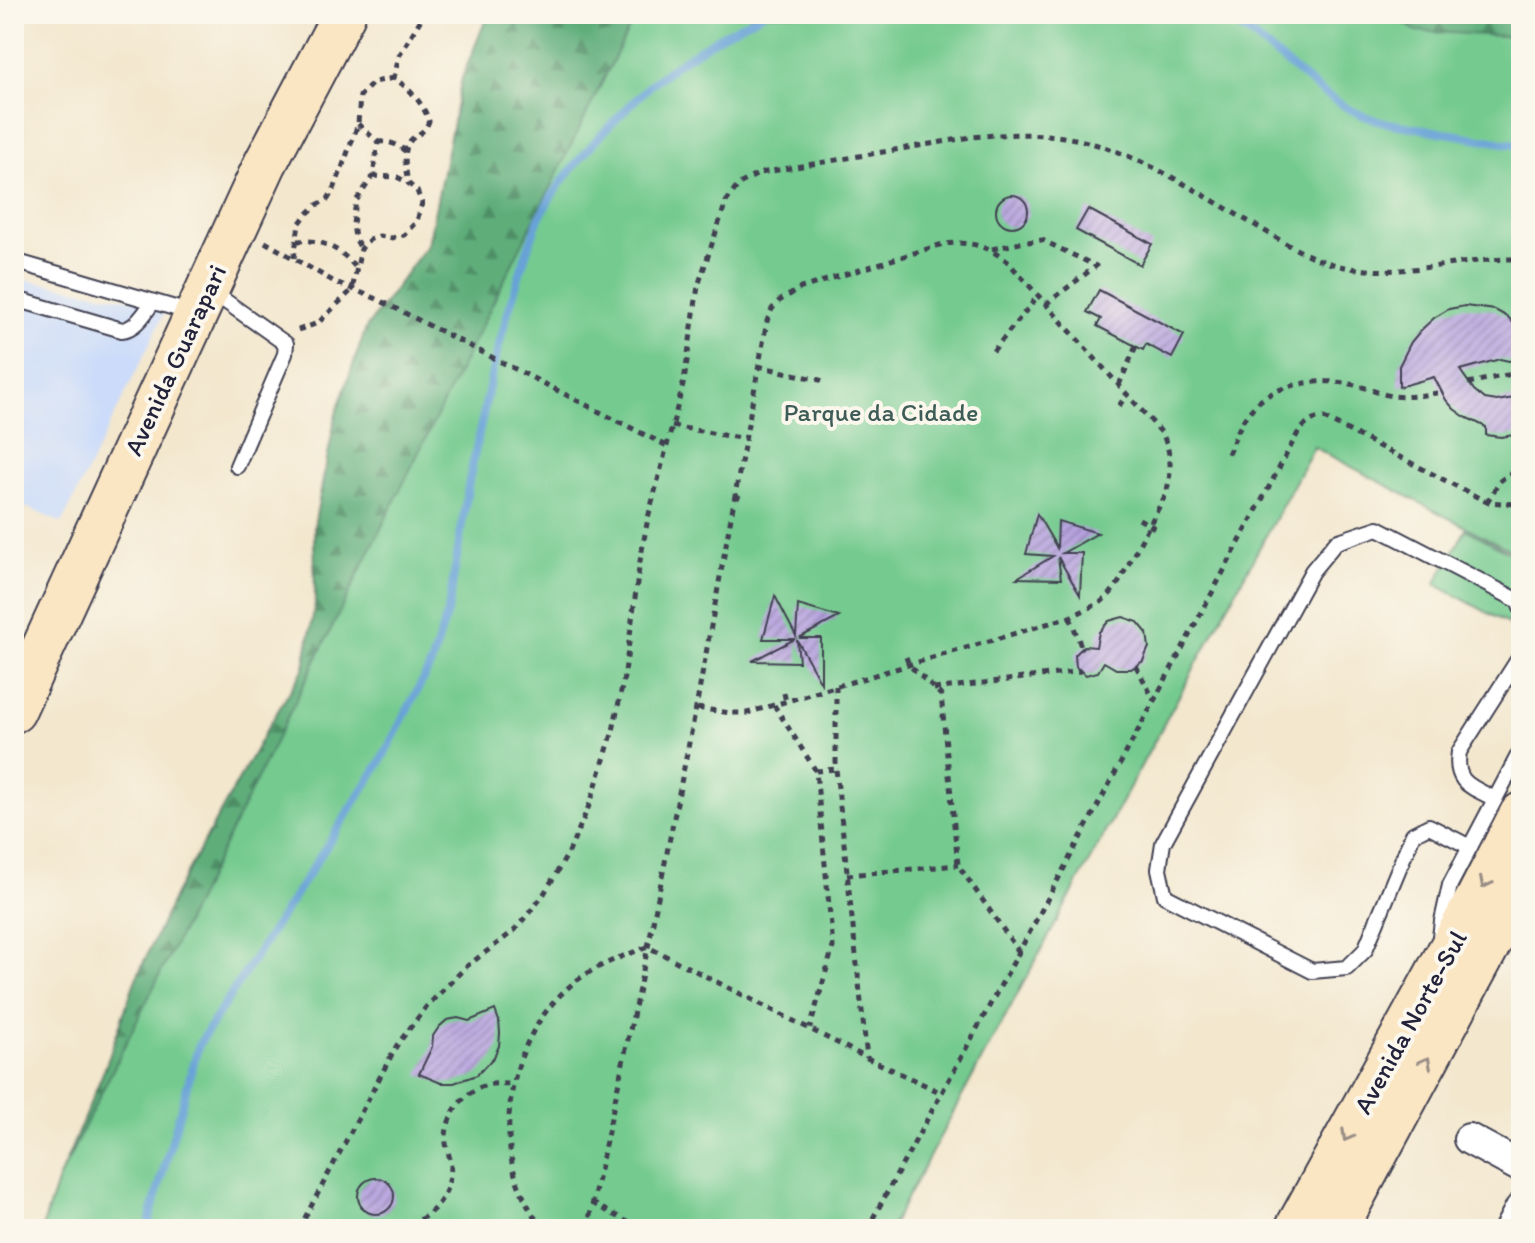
<svg xmlns="http://www.w3.org/2000/svg" width="1535" height="1243" viewBox="0 0 1535 1243" font-family="Itim,sans-serif">
	<style>
		.built { fill: #cbdbf9 }
		.forest { fill: url(#forest-firs); stroke: #40685a; stroke-width: 2 }
		.park { fill: #74ca8f; stroke: #4b7665; stroke-width: 2 }
		.lines { fill: none; stroke-linecap: round; stroke-linejoin: round }
		.stream { stroke: #67a2d7; stroke-width: 8 }
		.building { fill: url(#building-hatch) }
		.lane-casing { stroke: #414051; stroke-width: 18 }
		.street-casing { stroke: #414051; stroke-width: 34 }
		.secondary-casing { stroke: #414051; stroke-width: 46 }
		.path { stroke: #414051; stroke-width: 5; stroke-dasharray: 6 6; stroke-linecap: butt }
		.lane { stroke: #fff; stroke-width: 14 }
		.street { stroke: #fff; stroke-width: 30 }
		.secondary { stroke: #fbe6c4; stroke-width: 42 }
		.oneway { stroke: #998e86 }
		.labels { text-anchor: middle; stroke-width: 8; stroke-linejoin: round; paint-order: stroke }
		.street-label { font-size: 26px; fill: #22223b; stroke: #fbf7ec }
		.park-label { font-size: 26px; fill: #3f5d58; stroke: #fbf7ec }
	</style>
	<defs>
		<pattern id="forest-firs" width="22" height="20" patternUnits="userSpaceOnUse" patternTransform="scale(2)"><rect width="22" height="20" fill="#5fae7a"/><path d="M5 1l3.5 6h-7zM16 11l3.5 6h-7z" fill="#4e8d65"/></pattern>
		<pattern id="building-hatch" width="6" height="6" patternUnits="userSpaceOnUse" patternTransform="scale(2)"><rect width="6" height="6" fill="#b6a2de"/><path d="M-1 1l2-2M0 6l6-6M5 7l2-2" fill="none" stroke="#9484b5"/></pattern>
	</defs>
	<rect width="100%" height="100%" fill="#fbf7ec"/>
	<filter id="ink" filterUnits="userSpaceOnUse"><feTurbulence type="fractalNoise" baseFrequency=".0125" numOctaves="2"/><feDisplacementMap in="SourceGraphic" scale="16" xChannelSelector="R" yChannelSelector="G"/><feConvolveMatrix kernelMatrix="1 2 1 2 8 2 1 2 1" color-interpolation-filters="sRGB"/></filter>
	<filter id="wash" filterUnits="userSpaceOnUse"><feTurbulence type="fractalNoise" baseFrequency=".006" numOctaves="4" result="noise"/><feDisplacementMap in="SourceGraphic" scale="32" xChannelSelector="R" yChannelSelector="G"/><feGaussianBlur stdDeviation="1.8" result="paint"/><feColorMatrix in="noise" values="0 0 0 0 0 0 0 0 0 0 0 0 0 0 0 0 0 1.4 0 .05"/><feComposite in="paint" operator="in"/></filter>
	<g filter="url(#wash)">
		<rect width="100%" height="100%" fill="#f3e7ce"/>
		<polygon class="built" points="14,278 168,306 62,523 14,502"/>
		<polygon class="forest" points="488,14 1518,14 1521,18 1521,234 42,1229 58,1180 105,1068 135,981 175,894 267,729 304,668 315,604 314,526 336,414 366,328 428,244 462,78"/>
		<g class="park">
			<polygon points="636,14 1391,14 1416,31 1521,37 1521,556 1314,447 890,1229 42,1229 58,1180"/>
			<polygon points="1466,529 1521,559 1521,631 1435,584"/>
		</g>
		<g class="lines">
			<g class="stream">
				<polyline points="1220,14 1251,35 1322,92 1347,108 1364,116 1388,123 1521,146"/>
				<polyline points="147,1229 199,1044 380,763 432,662 449,606 469,481 493,368 508,312 525,257 539,218 551,197 565,177 596,140 650,85 681,61 722,35 762,14"/>
			</g>
		</g>
		<g id="blocks">
			<g class="building">
				<circle cx="1012" cy="211" r="16"/>
				<polygon points="1088,209 1152,244 1140,265 1076,230"/>
				<polygon points="1099,290 1184,335 1172,358 1146,344 1143,350 1097,326 1101,319 1087,312"/>
				<polygon points="1465,306 1495,310 1508,317 1521,332 1521,350 1515,360 1509,361 1500,359 1460,370 1474,390 1485,399 1497,401 1514,398 1521,417 1521,434 1501,437 1486,435 1486,427 1465,417 1454,409 1446,400 1434,377 1399,387 1399,366 1411,342 1421,330 1434,318 1449,309"/>
				<polygon points="1037,514 1057,548 1058,521 1098,533 1063,553 1082,553 1080,595 1058,557 1061,579 1017,578 1053,556 1026,554"/>
				<polygon points="775,596 796,636 798,605 839,617 799,638 821,638 821,683 797,640 799,662 752,661 795,639 763,639"/>
				<polygon points="1123,617 1138,622 1147,633 1149,647 1143,661 1131,669 1116,669 1104,662 1098,672 1086,675 1076,667 1075,655 1084,646 1096,647 1099,632 1109,621"/>
				<polygon points="495,1010 499,1021 500,1033 499,1046 494,1057 477,1075 454,1083 441,1083 419,1074 432,1047 433,1036 439,1027 447,1020 458,1018 469,1021"/>
				<circle cx="376" cy="1196" r="18"/>
			</g>
		</g>
	</g>
	<g filter="url(#ink)">
		<use href="#blocks" fill-opacity="0" stroke="#414051" stroke-width="2"/>
		<g class="lines">
			<defs>
				<g id="lane">
					<polyline points="14,261 192,313"/>
					<polyline points="211,291 286,344 285,354 237,466"/>
					<path d="M26,302L122,330C136,329 145,312 153,302"/>
					<path d="M1495,799C1470,786 1454,783 1459,752L1521,655"/>
					<polyline points="1470,847 1429,826 1413,834 1365,950 1347,968 1312,971 1165,896 1159,869 1163,843 1312,571 1336,542 1378,528 1519,601 1521,608"/>
					<polyline points="1440,937 1442,921 1450,885 1521,750"/>
				</g>
				<g id="street">
					<polyline points="1469,1139 1521,1167"/>
					<polyline points="1510,1229 1521,1208"/>
				</g>
				<g id="secondary">
					<polyline points="14,711 265,164 344,14"/>
					<polyline points="1296,1229 1467,918 1521,814"/>
					<polyline points="1336,1229 1521,885"/>
				</g>
			</defs>
			<use href="#lane" class="lane-casing"/>
			<use href="#street" class="street-casing"/>
			<use href="#secondary" class="secondary-casing"/>
			<g class="path">
				<polyline points="358,124 378,142 373,176 356,201 353,224 355,238 361,249"/>
				<path d="M378,142C389,141 398,144 406,152"/>
				<polyline points="373,176 397,177 407,182"/>
				<path d="M297,241C323,239 341,249 357,269"/>
				<polyline points="265,242 333,281 377,299 667,446"/>
				<polyline points="992,249 1020,243 1042,240 1096,266 1046,304"/>
				<polyline points="294,258 299,224 306,215 317,205 328,199 335,187 358,124 360,96 374,82 394,78"/>
				<path d="M298,330L318,323L352,290L361,249L369,240L379,236L392,238L404,235L417,221L422,203L417,191L408,183C406,172 402,150 410,141C419,131 423,136 429,121C423,103 410,89 394,78L399,56L424,14"/>
				<polyline points="993,351 1038,296"/>
				<polyline points="758,366 824,381"/>
				<polyline points="1468,383 1512,374 1521,376"/>
				<polyline points="1119,385 1136,346"/>
				<polyline points="1119,406 1127,394"/>
				<polyline points="672,426 745,439"/>
				<path d="M1228,454C1235,439 1240,422 1251,410C1272,383 1319,378 1350,384C1364,386 1378,394 1392,396C1409,398 1426,395 1442,392"/>
				<polyline points="735,495 745,501"/>
				<polyline points="1487,502 1500,481 1521,465"/>
				<polyline points="1139,519 1158,530"/>
				<polyline points="1070,617 1082,649"/>
				<polyline points="906,657 909,665 941,695 958,865 1019,952"/>
				<polyline points="1136,666 1154,700"/>
				<polyline points="836,686 836,769 867,1058"/>
				<polyline points="934,689 1081,671"/>
				<polyline points="784,693 786,702"/>
				<polyline points="774,705 816,771 833,947 810,1028"/>
				<polyline points="816,771 836,769"/>
				<polyline points="847,875 958,865"/>
				<polyline points="592,1203 641,1229"/>
				<path d="M299,1229L397,1045L426,1007L467,966L514,931L542,897L569,852L591,801L613,731L625,672L640,561L648,518L684,381L698,286L726,202L739,184L760,173L971,137C1005,134 1041,132 1075,139C1138,153 1191,188 1246,220C1273,235 1302,256 1333,264C1394,282 1459,257 1521,259"/>
				<path d="M398,1229C429,1219 449,1202 451,1167C451,1159 447,1151 446,1143C444,1118 463,1091 487,1085C494,1083 504,1084 512,1084"/>
				<path d="M542,1229C529,1209 517,1187 512,1163C500,1097 522,1023 576,981C598,965 622,956 648,947L867,1058L942,1093"/>
				<path d="M587,1229L648,947L696,708L767,321L772,309L779,301L801,288L943,244C970,241 985,245 1007,261L1162,433C1172,454 1172,471 1166,494L1119,582L1111,593L1100,603L1070,617L747,713H731L696,708"/>
				<path d="M867,1229L1019,952L1299,431C1307,423 1312,418 1324,418L1487,502L1515,504L1521,503"/>
			</g>
			<use href="#lane" class="lane"/>
			<use href="#street" class="street"/>
			<use href="#secondary" class="secondary"/>
		</g>
		<defs><path id="oneway-chevron" d="M-2-3.5L2.5 0L-2 3.5" fill="none" stroke-width="1.6" stroke-linecap="round" stroke-linejoin="round" transform="scale(2)"/></defs>
		<g class="oneway">
			<use href="#oneway-chevron" transform="translate(1485 883) rotate(117)"/>
			<use href="#oneway-chevron" transform="translate(1426 1062) rotate(-62)"/>
			<use href="#oneway-chevron" transform="translate(1347 1136) rotate(119)"/>
		</g>
	</g>
	<g class="labels">
		<g class="street-label">
			<text transform="translate(175 360) rotate(-65)" y="9">Avenida Guarapari</text>
			<text transform="translate(1410 1022) rotate(-61)" y="9">Avenida Norte-Sul</text>
		</g>
		<g class="park-label">
			<text x="881" y="421">Parque da Cidade</text>
		</g>
	</g>
	<rect width="1535" height="1243" fill="none" stroke="#fbf7ec" stroke-width="48"/>
</svg>
